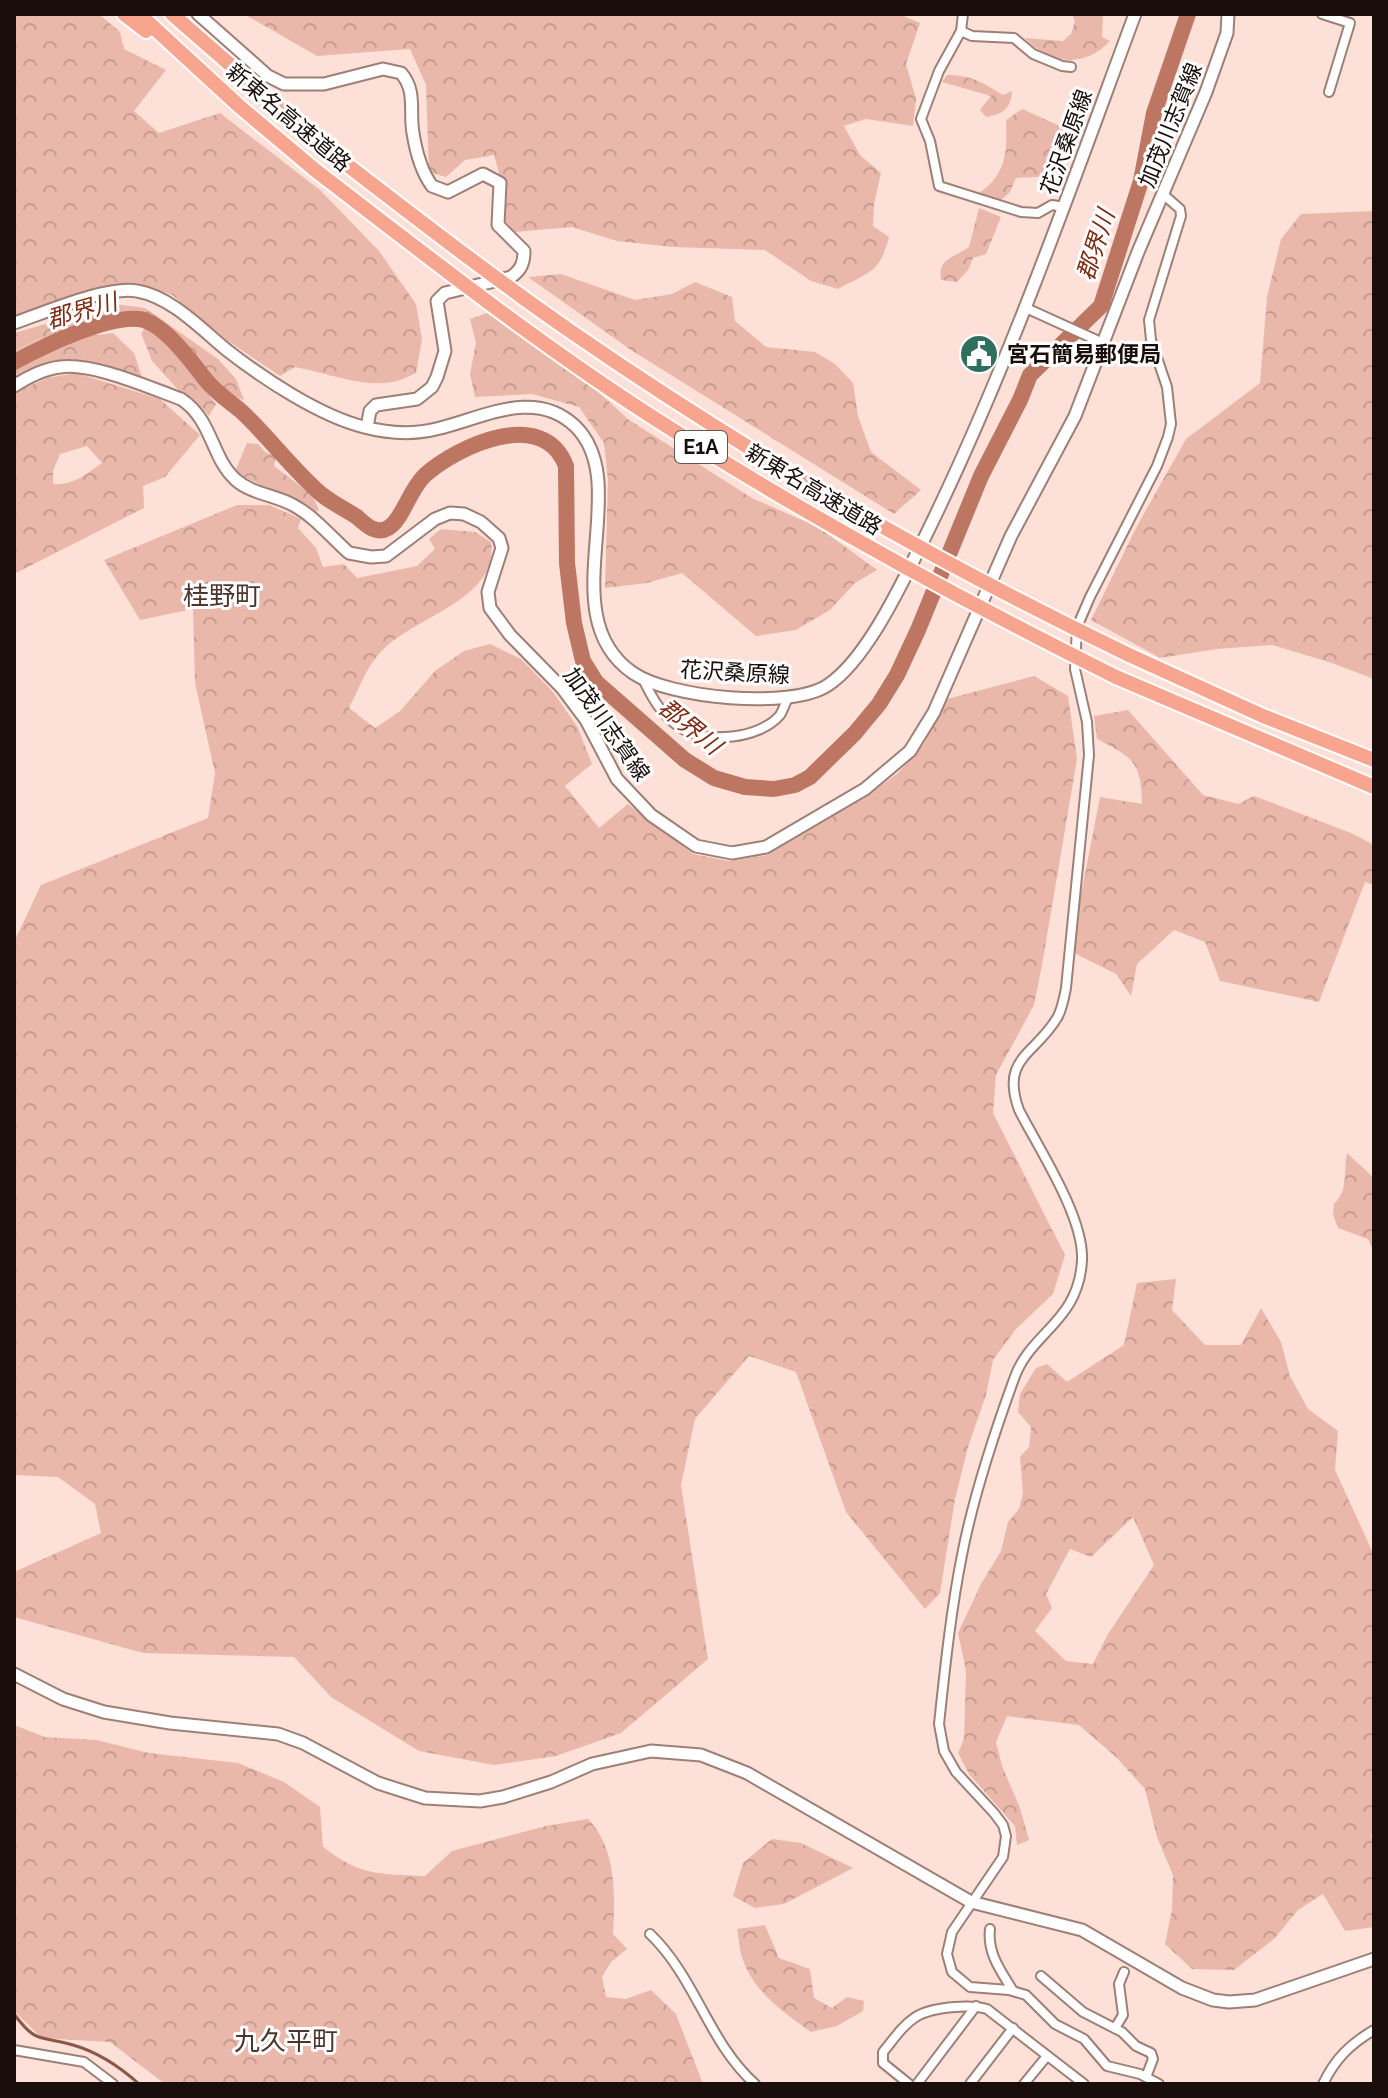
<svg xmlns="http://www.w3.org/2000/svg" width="1388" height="2098" viewBox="0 0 1388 2098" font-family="Raleway,'Noto Sans JP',sans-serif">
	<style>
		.forest { fill: url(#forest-crowns); fill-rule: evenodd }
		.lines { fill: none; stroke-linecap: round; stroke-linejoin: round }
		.stream { stroke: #8b5748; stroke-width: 3 }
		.river { stroke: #bc7662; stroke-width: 16 }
		.street-casing { stroke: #9e7f76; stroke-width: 12 }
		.secondary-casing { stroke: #9e7f76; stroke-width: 15 }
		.highway-casing { stroke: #fff; stroke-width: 18 }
		.street { stroke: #fff; stroke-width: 8 }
		.secondary { stroke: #fff; stroke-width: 11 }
		.highway { stroke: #f7a58e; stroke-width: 14 }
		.highway-bridge-casing { stroke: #fff; stroke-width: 18; stroke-linecap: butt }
		.highway-bridge { stroke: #f7a58e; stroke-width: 14 }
		.labels { text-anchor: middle; stroke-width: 6; stroke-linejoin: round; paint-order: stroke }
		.shield { fill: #fff; stroke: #5e5654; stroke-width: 2 }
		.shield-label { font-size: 20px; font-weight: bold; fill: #190e0b }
		.street-label { font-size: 22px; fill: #190e0b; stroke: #fff }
		.poi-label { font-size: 22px; font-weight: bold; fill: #190e0b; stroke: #fff; text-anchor: start }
		.water-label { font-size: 24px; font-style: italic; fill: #802b12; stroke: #fff }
		.quarter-label { font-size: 26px; fill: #4f342d; stroke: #fff }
	</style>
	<defs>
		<pattern id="forest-crowns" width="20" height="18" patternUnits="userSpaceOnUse" patternTransform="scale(2)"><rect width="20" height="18" fill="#e9b8aa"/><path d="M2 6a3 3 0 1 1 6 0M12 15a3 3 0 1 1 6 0" fill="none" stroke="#c79d91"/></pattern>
	</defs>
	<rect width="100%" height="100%" fill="#fde1d9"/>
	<g class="forest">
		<path d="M14,14H99L120,32L124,49L166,70L134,111L159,133L220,113L320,190L379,251L416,304L422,339L416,373C409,376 400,381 392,382C364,388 324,372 295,367L280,376L228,341L171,294L138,286L14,318Z"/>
		<path d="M244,14H899L920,23L906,64L916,99L913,126L866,119L844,126L860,155L881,173L874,204L873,226L889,237C880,273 869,272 838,289L811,281L765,250L672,247L617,241L572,227L515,232L497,212L501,181L494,155L465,160L446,177L429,172L426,85L410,49L317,56Z"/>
		<path d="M1072,14H1103L1102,37L1110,41C1085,68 1049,65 1025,38L1063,41L1071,34L1075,21Z"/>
		<path d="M947,75C970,74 985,84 1003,95L1012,91C1011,109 1003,114 986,117L980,110L991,96L942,82Z"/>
		<path d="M1022,109L1062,127L1066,141L1051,176L1016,178L1010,192L999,202L977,194C1007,176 1007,151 1006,120Z"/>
		<path d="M979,208L1001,217L986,254L973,258L968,270L957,282L941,280C937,258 954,258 969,247Z"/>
		<polygon points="1374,211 1374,679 1329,662 1272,645 1217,649 1160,658 1091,620 1137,526 1186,439 1260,383 1267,297 1281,239 1301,214"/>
		<polygon points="561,274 635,300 672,294 695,282 732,297 735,321 766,347 815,352 835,364 853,383 858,416 871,452 921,490 894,514 631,350 528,277"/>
		<path d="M115,304L145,308L218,359L236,379L244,400C199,386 185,316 128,315L40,339L14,352V333Z"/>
		<polygon points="487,313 594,388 629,420 752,498 818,527 877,570 855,583 830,610 796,630 756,636 682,573 647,583 605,588 608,480 604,443 579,407 532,394 475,397 470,374 476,343 470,319"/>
		<polygon points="145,328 181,354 193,376 216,404 209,416 197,402 182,394 152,361 141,333"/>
		<path d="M113,333L134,353L143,380C92,365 64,349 14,378V367L70,338Z"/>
		<path d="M76,373L160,399L200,435L165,477L143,486L144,508L14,574V393L47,378ZM87,446L102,463C87,474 72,486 53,484V471L60,454Z"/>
		<polygon points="247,443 258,444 265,452 276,456 274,466 312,495 319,510 316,512 296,499 275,492 238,474 236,469"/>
		<path d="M237,505H269L301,519L298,528L316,548L323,567L344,564L357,578L417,566L435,549L429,539L441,529L475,532L491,542C499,602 411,616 379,654C366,668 358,691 349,708L375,728L400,711L435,671L464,651L490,644L521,659L553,692L578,728L592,764L565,786L599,828L628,804L693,854L729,861L767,855L863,799L898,773L924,744L943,700L1034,676L1068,696L1077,759L1042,965L1034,1005L996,1075L993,1113L1065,1255L1053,1294L1016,1329L993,1360L986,1395L968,1447L955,1499L940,1593L925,1609L846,1512L796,1372L749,1356L695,1419L681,1485L708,1659L621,1733L556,1756L494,1765L419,1751L331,1697L294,1657L143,1653L14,1617V1572L101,1533L95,1504L58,1477L14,1475V942L41,885L208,818L215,773L195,683L193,609L140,620L104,560Z"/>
		<path d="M1128,710L1203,795L1238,804L1254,796L1351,833L1374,845V885L1365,882L1319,1002L1220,981L1205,942L1174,930L1137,964L1131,996L1116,974L1070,951L1100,797L1142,804C1141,762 1134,758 1097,739L1094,716Z"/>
		<path d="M1347,1153L1374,1178V1252L1368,1239L1338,1228L1333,1215L1334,1204C1349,1189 1343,1173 1347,1153Z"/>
		<path d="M1176,1279L1172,1310L1205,1345H1241L1261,1308L1281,1342L1290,1376L1308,1409L1338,1431L1335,1470L1374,1555V1831L1371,1836L1374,1844V1927L1345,1931L1323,1894L1298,1910L1274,1939L1234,1970L1192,1969L1165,1944L1172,1909L1173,1875L1157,1837L1145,1789L1116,1757L1079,1725L1007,1716L996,1742L1002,1766L1020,1808L1029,1840L1017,1845L1015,1826L969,1774L958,1753L964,1739L966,1671L958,1633L981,1584L1001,1551L1008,1522L1019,1509L1023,1493L1020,1457L1029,1447L1031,1427L1018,1412L1020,1394L1036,1368L1047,1364L1067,1382L1124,1345L1137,1283ZM1133,1517L1154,1565L1108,1634L1093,1664L1066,1661L1035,1631L1052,1608L1046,1594L1070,1549L1091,1557Z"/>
		<path d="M14,1725L45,1737L97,1740L149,1753L238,1763L284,1782L320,1807L323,1847C360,1876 380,1874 425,1876L452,1851L546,1826L588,1819C617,1849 615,1895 613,1934L627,1949L611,1962L602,1977L606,1997L626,1999L651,1990L676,2014L703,2084H165L110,2042L42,2038L14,2011Z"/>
		<polygon points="772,1839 801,1843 853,1868 784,1904 755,1908 733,1896 743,1863"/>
		<path d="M765,1925L779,1958L810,1969L814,1998L832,2008L847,1997L864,2001L863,2011L837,2026L811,2032C784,2013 754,1992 743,1960C739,1950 739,1938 737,1929Z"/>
	</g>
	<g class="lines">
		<path class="stream" d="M14,2014C37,2045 40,2035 73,2045C98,2052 120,2067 139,2084"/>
		<path class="river" d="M14,362C42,347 107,315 139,319C163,322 191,361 205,379C216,393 228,400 241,411C269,437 292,469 321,494C332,503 345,509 357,517C366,525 376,535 388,528C402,521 409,490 425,475C458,446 543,406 566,466L567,563L574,623L583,661L596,682L685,760L714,778L745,787L774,789L795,785L810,777L855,733L879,704L897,675L918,630L981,476L1020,400L1030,375L1101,306L1141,181L1154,113L1188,14"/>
		<defs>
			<g id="street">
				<polyline points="963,14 961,31 939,71 921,119 930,141 939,186 1021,212 1038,213 1052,205 1064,207"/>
				<polyline points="1322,14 1350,23 1329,92"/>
				<polyline points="961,31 972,36 1014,38 1033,54 1062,66 1071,67"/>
				<polyline points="1026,308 1103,343"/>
				<path d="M643,679C652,698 662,716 681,728C706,744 760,739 780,715C783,711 785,703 788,698"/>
				<path d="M990,1929C987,1953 1001,1971 1013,1991"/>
				<path d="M650,1934C696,1978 708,2042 755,2084"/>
				<polyline points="1041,1976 1083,2012 1122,2032 1136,2046 1151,2053 1153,2059 1146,2077"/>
				<polyline points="1115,2028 1123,2015 1119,1984 1124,1972"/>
				<polyline points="14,2050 84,2062 113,2084"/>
				<path d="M909,2084L883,2063V2052C908,2021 913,2010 955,2007C967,2006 976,2006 987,2009L1084,2084"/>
				<polyline points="917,2084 976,2006"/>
				<polyline points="970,2084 1013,2028"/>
				<polyline points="1024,2084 1047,2056"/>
				<path d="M1159,2084L1140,2074L1107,2066L1084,2039L1055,2024L1026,1995L1009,1990L970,1987L952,1972L947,1954L952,1932L1003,1857L1006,1836L1003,1825L994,1813L956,1772L944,1751L939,1724C945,1668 951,1610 962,1555C973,1498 994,1434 1014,1379C1030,1332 1079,1322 1082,1260C1084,1217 1039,1149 1019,1110C1000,1058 1035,1055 1057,1018C1062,1010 1064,998 1066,988L1089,755L1087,722L1075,669L1077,627L1090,597L1157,466L1168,437L1171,424L1167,387L1151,340L1149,320L1181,216L1180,209L1164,195"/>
				<path d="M1323,2084C1335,2059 1350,2044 1374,2030"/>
			</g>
			<g id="secondary">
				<path d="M198,14L268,76L284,84H324L383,69L401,73C417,91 409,112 413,133C416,152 421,171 432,186L448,192L483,174L500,183L498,225L524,251C524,263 521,270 511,277L445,293L437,301L445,351L437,377L432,387L417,399L376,405L370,411L367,427"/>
				<path d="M14,323C44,313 108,285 137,291C172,297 202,330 228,351C264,379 320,416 364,427C387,433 412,435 436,429C481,419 534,387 575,426C636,485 549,615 633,673C669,698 791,710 828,685C867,659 902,583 923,541C1007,371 1069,192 1135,14"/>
				<path d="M14,386C28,377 43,369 60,367C93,362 150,388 181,399C213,420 211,458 236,480C252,494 275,495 293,505C314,516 331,537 349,553L371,557L386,556L435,519L450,513L464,514L481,522L499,538L502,548L488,592L490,608L510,635L562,688L586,720L617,779L651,815L696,846L732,853L766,847L865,789L910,751L934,712L1011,536L1075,416L1138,252L1206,92L1227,33L1228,14"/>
				<polyline points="14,1674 63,1699 104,1712 170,1723 278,1734 303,1743 378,1783 425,1798 480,1801 503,1797 551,1782 592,1764 651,1751 701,1755 747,1773 971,1902 1082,1930 1182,1988 1213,2000 1229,2002 1255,2000 1374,1959"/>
			</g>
			<g id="highway">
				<polyline points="124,14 146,31"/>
				<polyline points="139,14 239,106 315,170"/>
				<polyline points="172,14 329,151"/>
				<polyline points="1129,655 1263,716 1374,760"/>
				<polyline points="1116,677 1374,787"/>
			</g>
		</defs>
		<use href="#street" class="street-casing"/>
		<use href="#secondary" class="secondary-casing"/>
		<use href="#highway" class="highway-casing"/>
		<use href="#street" class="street"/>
		<use href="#secondary" class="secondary"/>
		<use href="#highway" class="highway"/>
		<defs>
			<g id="highway-bridge">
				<path d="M329,151C410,213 489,275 573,333C750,455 935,562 1129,655"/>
				<path d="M315,170C427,256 538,344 657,420C805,515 959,599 1116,677"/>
			</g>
		</defs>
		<use href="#highway-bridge" class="highway-bridge-casing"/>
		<use href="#highway-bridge" class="highway-bridge"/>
	</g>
	<defs>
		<symbol id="civic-disc" viewBox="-11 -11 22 22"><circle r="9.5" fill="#2f6f5e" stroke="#fff"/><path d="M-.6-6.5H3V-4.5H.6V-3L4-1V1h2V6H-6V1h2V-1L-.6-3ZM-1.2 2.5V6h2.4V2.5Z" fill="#fff"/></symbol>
	</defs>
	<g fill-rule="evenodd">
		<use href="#civic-disc" x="957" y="332" width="44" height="44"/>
	</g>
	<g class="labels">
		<rect class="shield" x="675" y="431" width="52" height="32" rx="6"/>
		<g class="shield-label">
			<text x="701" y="454">E1A</text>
		</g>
		<g class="street-label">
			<text transform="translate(289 117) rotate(40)" y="8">新東名高速道路</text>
			<text transform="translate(1170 125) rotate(-68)" y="8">加茂川志賀線</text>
			<text transform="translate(1066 142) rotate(-70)" y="8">花沢桑原線</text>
			<text transform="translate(814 489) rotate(31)" y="8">新東名高速道路</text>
			<text transform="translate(735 672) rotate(3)" y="8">花沢桑原線</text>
			<text transform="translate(607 724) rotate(55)" y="8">加茂川志賀線</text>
		</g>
		<g class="poi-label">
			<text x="1007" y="362">宮石簡易郵便局</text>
		</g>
		<g class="water-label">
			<text transform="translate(1096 245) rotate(-72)" y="8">郡界川</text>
			<text transform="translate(82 311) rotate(-16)" y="8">郡界川</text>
			<text transform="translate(690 727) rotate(39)" y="8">郡界川</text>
		</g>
		<g class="quarter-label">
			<text x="222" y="605">桂野町</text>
			<text x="286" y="2050">九久平町</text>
		</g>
	</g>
	<rect width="1388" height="2098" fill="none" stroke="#190e0b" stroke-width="32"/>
</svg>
